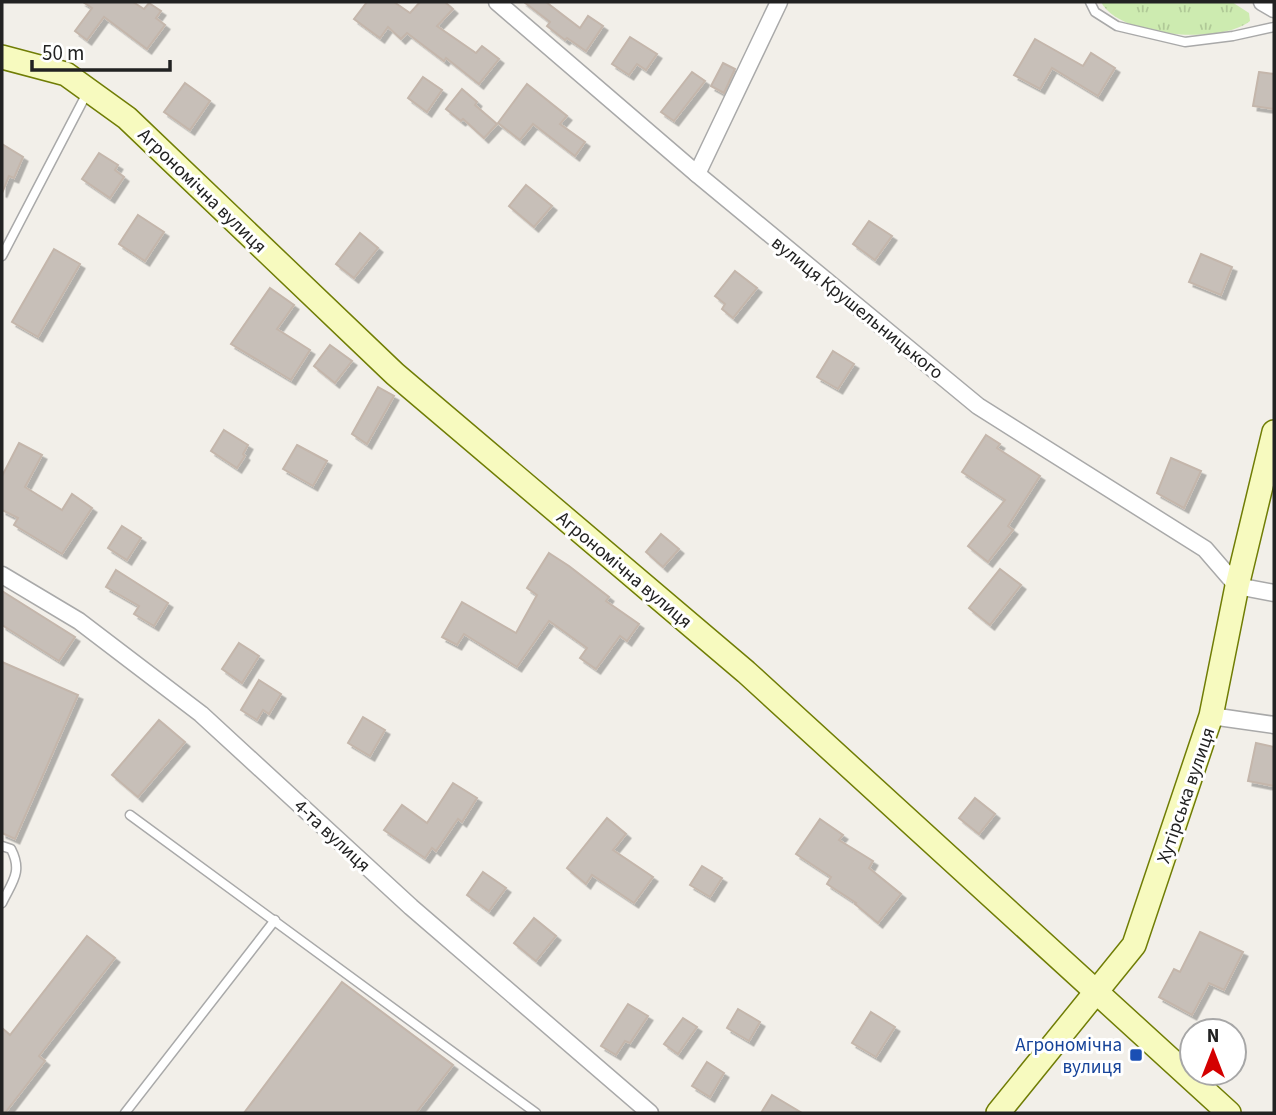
<svg xmlns="http://www.w3.org/2000/svg" width="1276" height="1115" viewBox="0 0 1276 1115" font-family="'Source Sans 3',sans-serif">
	<style>
		.grass { fill: url(#grass-tufts) }
		.building { fill: #c7bfb8; stroke: #c4b6ab; stroke-width: 2; filter: url(#shadow) }
		.lines { fill: none; stroke-linecap: round; stroke-linejoin: round }
		.lane-casing { stroke: #a9a9a9; stroke-width: 11 }
		.street-casing { stroke: #a9a9a9; stroke-width: 19 }
		.secondary-casing { stroke: #707d05; stroke-width: 26 }
		.lane { stroke: #fff; stroke-width: 8 }
		.street { stroke: #fff; stroke-width: 16 }
		.secondary { stroke: #f7fabf; stroke-width: 23 }
		.transit-dot { fill: #1a4fb4; stroke: #fff; stroke-width: 2.5 }
		.labels { text-anchor: middle; stroke-width: 6; stroke-linejoin: round; paint-order: stroke }
		.street-label { font-size: 19px; fill: #222; stroke: #fff }
		.transit-label { font-size: 19px; fill: #164399; stroke: #fff; text-anchor: end }
	</style>
	<defs>
		<pattern id="grass-tufts" width="24" height="20" patternUnits="userSpaceOnUse" patternTransform="scale(1.75)"><rect width="24" height="20" fill="#cdebb0"/><path d="M3 7l-1-3M5 7V3M7 7l1-3M15 17l-1-3M17 17v-4M19 17l1-3" fill="none" stroke="#b0c997"/></pattern>
		<filter id="shadow"><feDropShadow dx="4.5" dy="4.5" stdDeviation="0" flood-color="#0004"/></filter>
	</defs>
	<rect width="100%" height="100%" fill="#f2efe9"/>
	<path class="grass" d="M1101,2H1232L1249,13L1250,21C1220,45 1119,37 1101,2Z"/>
	<g class="building">
		<polygon points="83,2 133,2 144,9 149,3 161,11 156,18 165,25 147,49 104,17 87,40 75,31 92,8"/>
		<polygon points="367,2 394,2 410,13 420,2 445,2 453,9 437,26 476,53 482,46 499,59 479,84 446,58 444,61 407,33 401,39 388,27 380,38 354,19"/>
		<polygon points="524,2 546,2 580,28 588,16 603,26 586,51 567,38 565,40 547,26 550,22"/>
		<polygon points="630,37 657,54 646,70 637,64 629,75 612,64"/>
		<polygon points="1035,39 1083,66 1091,53 1115,68 1098,96 1052,68 1040,89 1014,75"/>
		<polygon points="723,63 735,69 724,93 711,86"/>
		<polygon points="692,72 705,81 674,121 661,112"/>
		<polygon points="1259,72 1274,74 1274,109 1253,106"/>
		<polygon points="423,77 442,90 427,112 408,98"/>
		<polygon points="185,83 210,101 190,130 164,112"/>
		<polygon points="527,84 567,116 560,124 585,142 575,156 533,124 520,140 498,123"/>
		<polygon points="462,89 477,102 475,105 497,124 484,138 463,119 461,121 446,109"/>
		<polygon points="2,144 23,157 14,178 9,176 2,193"/>
		<polygon points="99,153 118,165 115,170 124,177 110,198 82,179"/>
		<polygon points="526,185 552,206 534,227 509,206"/>
		<polygon points="138,215 164,232 145,261 119,244"/>
		<polygon points="869,221 892,236 875,260 853,244"/>
		<polygon points="360,233 378,248 354,278 336,264"/>
		<polygon points="54,249 80,264 38,337 12,322"/>
		<polygon points="1201,254 1232,267 1221,295 1189,282"/>
		<polygon points="735,271 757,288 733,318 722,309 725,304 715,296"/>
		<polygon points="270,288 294,305 277,329 310,350 291,380 231,344"/>
		<polygon points="330,345 352,361 335,383 314,366"/>
		<polygon points="833,351 854,364 838,389 817,377"/>
		<polygon points="378,387 394,396 367,444 352,434"/>
		<polygon points="224,430 248,445 243,454 245,456 237,468 211,451"/>
		<polygon points="986,435 1000,444 997,448 1040,476 1008,526 1013,530 988,562 968,546 1005,500 962,472"/>
		<polygon points="19,443 42,455 25,487 62,510 72,494 92,508 62,554 14,525 18,518 2,510 2,476"/>
		<polygon points="297,445 327,461 313,486 283,469"/>
		<polygon points="1171,458 1201,471 1184,508 1157,493"/>
		<polygon points="122,526 141,538 127,560 108,548"/>
		<polygon points="661,534 679,549 663,567 646,552"/>
		<polygon points="549,553 569,566 609,597 606,601 639,624 627,641 620,636 596,669 580,658 587,648 549,621 517,667 464,634 457,645 442,637 462,602 516,633 537,595 527,588"/>
		<polygon points="1000,569 1021,585 990,625 969,608"/>
		<polygon points="116,570 168,603 154,626 134,614 139,606 106,587"/>
		<polygon points="2,591 75,637 59,661 2,625"/>
		<polygon points="239,643 259,656 242,683 222,669"/>
		<polygon points="2,662 78,695 15,839 2,833"/>
		<polygon points="259,680 281,694 269,714 263,710 257,720 241,710"/>
		<polygon points="363,717 385,730 370,756 348,743"/>
		<polygon points="159,720 185,742 138,797 112,775"/>
		<polygon points="1256,743 1274,747 1274,786 1248,781"/>
		<polygon points="453,783 477,798 462,822 458,819 436,851 432,848 425,858 384,830 402,805 427,823"/>
		<polygon points="975,798 995,814 979,834 959,818"/>
		<polygon points="607,818 626,834 613,850 653,877 634,903 592,875 586,884 567,868"/>
		<polygon points="820,819 843,835 839,840 873,861 869,868 901,894 878,923 855,904 856,903 827,884 831,877 796,854"/>
		<polygon points="702,866 722,878 710,897 690,885"/>
		<polygon points="483,872 506,888 489,911 467,895"/>
		<polygon points="534,918 556,936 536,961 514,943"/>
		<polygon points="1200,932 1243,952 1224,990 1209,983 1192,1015 1159,997 1174,969 1180,972"/>
		<polygon points="87,936 115,958 39,1056 45,1061 5,1113 2,1113 2,1028 10,1035"/>
		<polygon points="342,982 453,1065 416,1113 244,1113"/>
		<polygon points="628,1004 648,1016 630,1043 625,1041 616,1055 601,1046"/>
		<polygon points="738,1009 760,1022 749,1041 727,1028"/>
		<polygon points="871,1012 895,1027 876,1057 852,1043"/>
		<polygon points="683,1018 697,1027 678,1054 664,1044"/>
		<polygon points="707,1062 724,1073 710,1097 692,1086"/>
		<polygon points="772,1095 802,1113 761,1113"/>
	</g>
	<g class="lines">
		<defs>
			<g id="lane">
				<polyline points="1090,2 1095,12 1117,26 1185,42 1233,36 1274,27"/>
				<polyline points="2,256 87,93"/>
				<polyline points="130,815 536,1113"/>
				<path d="M2,846L11,849C23,872 12,882 2,903"/>
				<polyline points="125,1113 275,920"/>
			</g>
			<g id="street">
				<polyline points="497,2 697,174 978,406 1205,549 1237,586 1274,593"/>
				<polyline points="1262,2 1274,9"/>
				<polyline points="697,174 779,2"/>
				<polyline points="2,575 79,621 201,714 411,907 650,1113"/>
				<polyline points="1211,716 1274,725"/>
			</g>
			<g id="secondary">
				<polyline points="2,57 66,74 127,118 395,374 746,672 1229,1113"/>
				<polyline points="998,1113 1134,945 1211,716 1237,586 1274,432"/>
			</g>
		</defs>
		<use href="#lane" class="lane-casing"/>
		<use href="#street" class="street-casing"/>
		<use href="#secondary" class="secondary-casing"/>
		<use href="#lane" class="lane"/>
		<use href="#street" class="street"/>
		<use href="#secondary" class="secondary"/>
	</g>
	<rect class="transit-dot" x="1129" y="1048" width="14" height="14" rx="3.5"/>
	<g class="labels">
		<g class="street-label">
			<text transform="translate(203 190) rotate(44)" y="7">Агрономічна вулиця</text>
			<text transform="translate(858 307) rotate(39)" y="7">вулиця Крушельницького</text>
			<text transform="translate(625 569) rotate(40)" y="7">Агрономічна вулиця</text>
			<text transform="translate(1185 795) rotate(-71)" y="7">Хутірська вулиця</text>
			<text transform="translate(333 835) rotate(43)" y="7">4-та вулиця</text>
		</g>
		<g class="transit-label">
			<text x="1122" y="1051">Агрономічна<tspan x="1122" dy="22">вулиця</tspan></text>
		</g>
	</g>
	<rect width="1276" height="1115" fill="none" stroke="#222222" stroke-width="7"/>
	<g transform="translate(1213 1052)"><circle r="33" fill="#ffffff" stroke="#a7a7a7" stroke-width="2"/>
	<path d="M0-5L12 26L0 18L-12 26Z" fill="#d40000"/>
	<text y="-10" font-size="19" font-weight="bold" text-anchor="middle" fill="#222222">N</text>
	</g>
	<path d="M32 60v10h138v-10" fill="none" stroke="#222222" stroke-width="3.5"/>
	<text x="42" y="60" font-size="21" fill="#222222" stroke="#ffffff" stroke-width="5" paint-order="stroke">50 m</text>
</svg>
